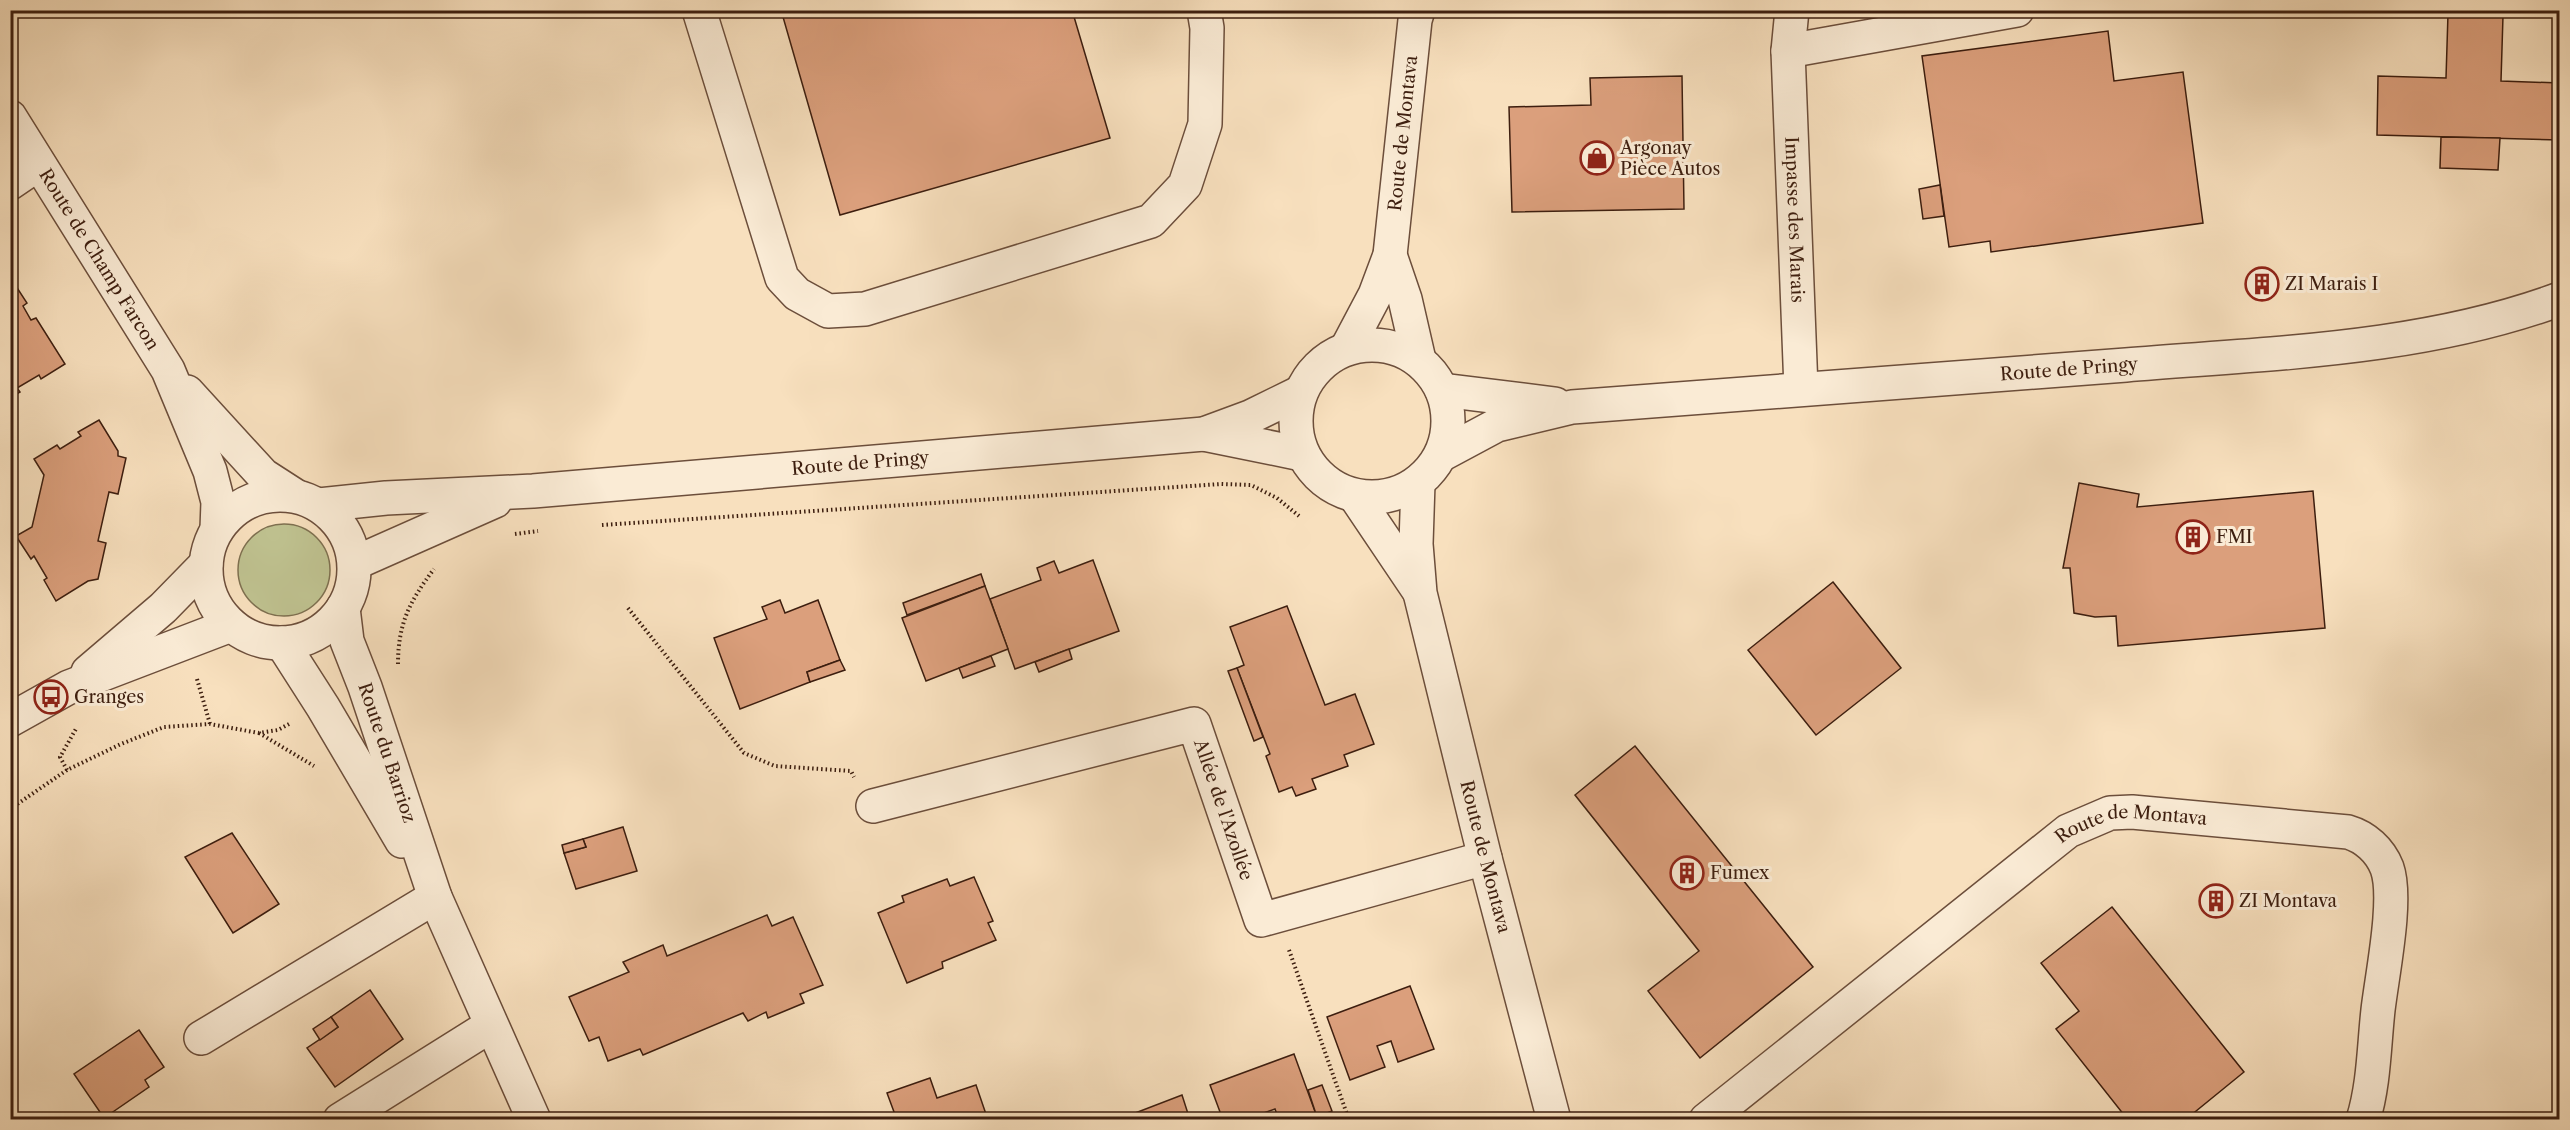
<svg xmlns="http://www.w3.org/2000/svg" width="2570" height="1130" viewBox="0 0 2570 1130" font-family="'Libre Caslon Text',serif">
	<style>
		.green { fill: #bfc290; stroke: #7e7050; stroke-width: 1.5 }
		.building { fill: #db9f7c; stroke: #3d1e0f; stroke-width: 1.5 }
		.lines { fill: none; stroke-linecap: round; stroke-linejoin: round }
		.minor-casing { stroke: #6c4e3b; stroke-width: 36 }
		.path { stroke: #3d1e0f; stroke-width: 4; stroke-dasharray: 1.5 3; stroke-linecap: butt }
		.minor { stroke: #faebd5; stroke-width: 33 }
		.labels { text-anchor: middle; stroke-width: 6; stroke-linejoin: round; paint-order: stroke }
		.street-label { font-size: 18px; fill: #3d1e0f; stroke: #faebd5 }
		.poi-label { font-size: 18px; fill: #3d1e0f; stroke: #faebd5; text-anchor: start }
	</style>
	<rect width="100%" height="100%" fill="#f8e0be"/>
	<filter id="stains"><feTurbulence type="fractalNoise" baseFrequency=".00333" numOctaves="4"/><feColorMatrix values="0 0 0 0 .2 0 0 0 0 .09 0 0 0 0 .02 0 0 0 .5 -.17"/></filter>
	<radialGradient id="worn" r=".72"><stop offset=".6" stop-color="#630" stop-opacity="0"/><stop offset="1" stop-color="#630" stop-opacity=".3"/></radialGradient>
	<circle class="green" cx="284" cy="570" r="46"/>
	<g class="building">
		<polygon points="781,10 1072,10 1110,138 840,215"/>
		<polygon points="2448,14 2503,16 2501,81 2560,83 2560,140 2377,135 2378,76 2446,78"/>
		<polygon points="2108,31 2114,81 2183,72 2203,223 1991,252 1990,241 1949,247 1922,56"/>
		<polygon points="1682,76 1684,209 1512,212 1509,107 1591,105 1590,78"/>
		<polygon points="2441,137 2500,138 2498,170 2440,168"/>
		<polygon points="1940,185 1944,216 1923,219 1919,189"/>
		<polygon points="2249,276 2274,276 2274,291 2250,291"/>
		<polygon points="10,277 27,303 23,306 31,320 36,318 65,364 41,379 39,375 17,388 20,392 10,398"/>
		<polygon points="99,420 118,451 118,456 126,458 118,494 109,492 98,541 106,543 98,579 88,581 56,601 44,580 47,578 34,556 31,559 16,536 32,527 44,475 34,459 57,445 60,449 81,436 78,432"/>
		<polygon points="2079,483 2139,494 2137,507 2313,491 2325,628 2118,646 2116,616 2095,617 2074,613 2070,568 2063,568"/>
		<polygon points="1093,560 1119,631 1015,669 990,599 1041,580 1037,568 1054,561 1059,573"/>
		<polygon points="981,574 985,586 907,615 903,603"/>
		<polygon points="1833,582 1901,668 1816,735 1748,650"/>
		<polygon points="985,586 1008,649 926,681 902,618"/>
		<polygon points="780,600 785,613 818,600 840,660 807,672 810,682 740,709 714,638 767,619 762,607"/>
		<polygon points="1287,606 1325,705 1355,694 1374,744 1344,755 1348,766 1312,779 1316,789 1296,796 1292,787 1279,792 1266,756 1270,754 1237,668 1244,665 1230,627"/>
		<polygon points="1069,649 1072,659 1039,672 1035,662"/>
		<polygon points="991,656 995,666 963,678 959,668"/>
		<polygon points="840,660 845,670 810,682 807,672"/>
		<polygon points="1237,668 1263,737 1254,741 1228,671"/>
		<polygon points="1635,746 1813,967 1700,1058 1648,991 1699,951 1575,795"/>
		<polygon points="623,827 637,871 576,889 564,853 586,847 583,839"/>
		<polygon points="232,833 279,904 233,933 185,857"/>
		<polygon points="583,839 586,847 564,853 562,845"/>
		<polygon points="974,877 993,921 988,923 996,940 942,962 943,968 907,983 878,913 904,902 902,896 947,879 950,886"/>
		<polygon points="2215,889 2227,906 2217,914 2204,896"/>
		<polygon points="2112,907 2244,1072 2185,1120 2128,1120 2056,1029 2079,1011 2041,963"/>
		<polygon points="767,915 772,926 793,917 823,985 800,994 804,1003 768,1018 766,1012 748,1021 743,1013 643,1055 640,1049 608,1061 599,1037 589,1041 569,997 629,972 623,962 663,945 667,956"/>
		<polygon points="1410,986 1434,1049 1398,1062 1391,1041 1377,1046 1385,1067 1350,1080 1327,1017"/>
		<polygon points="370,990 403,1039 335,1087 307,1048 338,1027 331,1017"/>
		<polygon points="331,1017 338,1027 320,1040 313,1029"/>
		<polygon points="139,1030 164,1067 145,1080 149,1087 104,1118 74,1074"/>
		<polygon points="1294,1054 1317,1117 1310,1120 1279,1120 1275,1109 1261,1114 1263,1120 1223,1120 1210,1085"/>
		<polygon points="930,1078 937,1098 976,1085 988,1120 897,1120 887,1093"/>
		<polygon points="1322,1085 1332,1111 1317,1117 1308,1090"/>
		<polygon points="1182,1095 1190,1120 1117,1120"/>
	</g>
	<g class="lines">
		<defs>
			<g id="minor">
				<polyline points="699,10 782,278 797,294 828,311 865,309 1151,221 1185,185 1205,124 1207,28 1204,10"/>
				<path id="s1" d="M1792,10L1788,51L1801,389"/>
				<polyline points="1788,51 2017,10"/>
				<path id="s2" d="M10,117L168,370L210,471L218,502L217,529"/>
				<polyline points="10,183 38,164"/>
				<polyline points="1390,255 1405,299 1419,360"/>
				<circle cx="1372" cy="421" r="76"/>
				<path id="s3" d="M1347,348L1375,295L1390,255L1415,20L1418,10"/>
				<polyline points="1442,390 1555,404"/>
				<polyline points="187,392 263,475 294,495"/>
				<polyline points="1204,434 1302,454"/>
				<path id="s4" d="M1441,455L1497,425L1572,407C1756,393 1941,379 2126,365C2271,353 2422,350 2560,299"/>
				<path id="s5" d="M1418,483L1416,544L1420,593L1485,858L1554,1120"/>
				<circle cx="280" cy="569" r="74"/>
				<polyline points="1355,496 1419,591"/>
				<path id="s6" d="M319,505L386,498L533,491L1204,434L1250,417L1301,392"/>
				<polyline points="355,563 495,501"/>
				<path id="s7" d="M343,608L347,641L365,687L435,897L534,1120"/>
				<polyline points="282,643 323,707 402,841"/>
				<polyline points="88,672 163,608 206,564"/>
				<polyline points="10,720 69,687 231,625"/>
				<path id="s8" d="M873,806L1194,724L1261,920L1485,858"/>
				<polyline points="201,1038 435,897"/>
				<polyline points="340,1120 490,1026"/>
				<path id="s9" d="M1706,1120L2068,831L2110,813L2132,812L2348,832C2365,837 2380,850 2387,868C2398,899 2382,975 2378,1010C2374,1046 2374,1085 2363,1120"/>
			</g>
		</defs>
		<use href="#minor" class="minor-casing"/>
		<g class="path">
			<polyline points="602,525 1221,484 1251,485 1277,498 1299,516"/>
			<polyline points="515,534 538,531"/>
			<polyline points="628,608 744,753 775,766 851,771 854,777"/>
			<path d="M398,664C398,623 410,601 434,569"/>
			<polyline points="197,679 210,724"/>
			<polyline points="259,733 314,766"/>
			<polyline points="67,770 60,757 77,727"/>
			<polyline points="10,809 67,770 121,744 164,727 210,724 259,733 278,730 289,724"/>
			<polyline points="1289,950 1349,1120"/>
		</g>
		<use href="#minor" class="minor"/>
	</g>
	<defs>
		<symbol id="shop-ring" viewBox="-11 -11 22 22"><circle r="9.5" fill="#faebd5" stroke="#8f2418" stroke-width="1.5"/><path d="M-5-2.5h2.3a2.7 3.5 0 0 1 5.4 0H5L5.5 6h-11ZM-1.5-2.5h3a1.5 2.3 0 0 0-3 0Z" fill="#8f2418"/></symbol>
		<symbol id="building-ring" viewBox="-11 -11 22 22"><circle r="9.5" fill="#faebd5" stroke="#8f2418" stroke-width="1.5"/><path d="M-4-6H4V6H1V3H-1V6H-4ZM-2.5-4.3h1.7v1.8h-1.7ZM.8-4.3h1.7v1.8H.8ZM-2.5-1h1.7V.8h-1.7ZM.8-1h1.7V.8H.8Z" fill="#8f2418"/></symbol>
		<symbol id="bus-ring" viewBox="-11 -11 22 22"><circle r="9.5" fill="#faebd5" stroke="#8f2418" stroke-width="1.5"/><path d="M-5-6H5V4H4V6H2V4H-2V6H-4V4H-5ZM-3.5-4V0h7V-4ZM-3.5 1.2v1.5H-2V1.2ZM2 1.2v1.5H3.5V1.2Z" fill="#8f2418"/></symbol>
	</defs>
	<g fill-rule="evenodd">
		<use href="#shop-ring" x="1578" y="139" width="38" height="38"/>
		<use href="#building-ring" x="2243" y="265" width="38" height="38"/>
		<use href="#building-ring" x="2174" y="518" width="38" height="38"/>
		<use href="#bus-ring" x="32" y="678" width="38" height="38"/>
		<use href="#building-ring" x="1668" y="854" width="38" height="38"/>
		<use href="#building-ring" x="2197" y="882" width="38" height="38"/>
	</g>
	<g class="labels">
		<g class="street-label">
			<text dy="6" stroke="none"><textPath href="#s3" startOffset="225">Route de Montava</textPath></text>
			<text dy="6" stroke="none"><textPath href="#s1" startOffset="210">Impasse des Marais</textPath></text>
			<text dy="6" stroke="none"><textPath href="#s2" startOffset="168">Route de Champ Farcon</textPath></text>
			<text dy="6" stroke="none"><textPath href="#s4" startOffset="639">Route de Pringy</textPath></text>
			<text dy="6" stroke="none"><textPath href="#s6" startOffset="543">Route de Pringy</textPath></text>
			<text dy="6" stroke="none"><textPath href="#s7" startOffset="152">Route du Barrioz</textPath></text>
			<text dy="6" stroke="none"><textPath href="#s8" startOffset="422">Allée de l'Azollée</textPath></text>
			<text dy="6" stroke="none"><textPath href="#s9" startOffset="528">Route de Montava</textPath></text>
			<text dy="6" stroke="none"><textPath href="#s5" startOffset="382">Route de Montava</textPath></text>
		</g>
		<g class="poi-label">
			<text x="1620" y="154">Argonay<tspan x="1620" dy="21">Pièce Autos</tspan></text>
			<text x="2285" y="290">ZI Marais I</text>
			<text x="2216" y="543">FMI</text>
			<text x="74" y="703">Granges</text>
			<text x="1710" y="879">Fumex</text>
			<text x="2239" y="907">ZI Montava</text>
		</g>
	</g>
	<rect width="2570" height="1130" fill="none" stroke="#f8e0be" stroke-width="36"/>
	<rect x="12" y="12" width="2546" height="1106" fill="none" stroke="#3d1e0f" stroke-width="3"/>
	<rect x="18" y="18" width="2534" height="1094" fill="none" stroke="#3d1e0f" stroke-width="1.5"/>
	<rect width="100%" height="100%" filter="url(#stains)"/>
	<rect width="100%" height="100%" fill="url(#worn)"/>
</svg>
